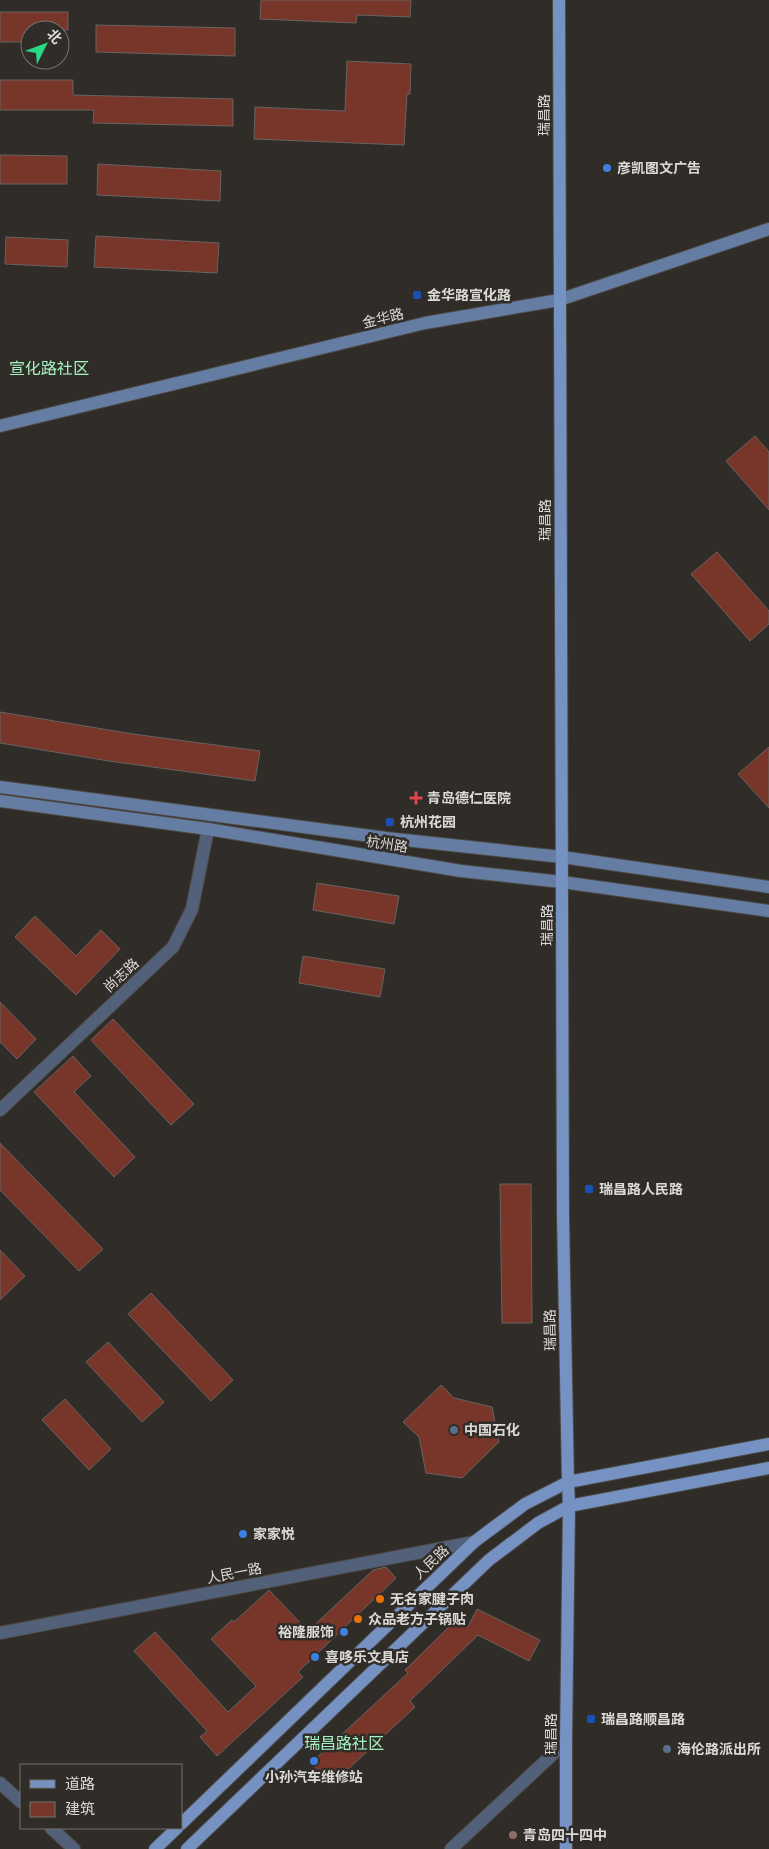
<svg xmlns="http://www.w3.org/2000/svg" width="769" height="1849" viewBox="0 0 769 1849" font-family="Roboto,'Noto Sans SC',sans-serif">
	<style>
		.building { fill: #773629; stroke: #696361 }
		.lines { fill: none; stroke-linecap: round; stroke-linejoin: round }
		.minor-casing { stroke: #4c4945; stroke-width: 14 }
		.tertiary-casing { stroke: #4c4945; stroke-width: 14 }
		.secondary-casing { stroke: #4c4945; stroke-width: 14 }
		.primary-casing { stroke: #4c4945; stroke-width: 14 }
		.minor { stroke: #526179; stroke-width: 12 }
		.tertiary { stroke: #526179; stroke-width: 12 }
		.secondary { stroke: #667da3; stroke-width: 12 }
		.primary { stroke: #7592c3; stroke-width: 12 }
		.shop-dot { fill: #3f7fe0; stroke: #302d29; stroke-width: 2 }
		.transit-dot { fill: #1a4fb4; stroke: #302d29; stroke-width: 2 }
		.health-dot { fill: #e0444e; stroke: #302d29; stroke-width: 2 }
		.service-dot { fill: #5c6f8a; stroke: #302d29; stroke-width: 2 }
		.food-dot { fill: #e8710a; stroke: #302d29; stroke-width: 2 }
		.education-dot { fill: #8d6e63; stroke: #302d29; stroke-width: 2 }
		.labels { text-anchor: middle; stroke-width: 5; stroke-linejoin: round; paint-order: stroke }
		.street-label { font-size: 14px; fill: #dcdad7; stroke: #302d29 }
		.poi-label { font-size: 14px; font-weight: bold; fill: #dcdad7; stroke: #302d29; text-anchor: start }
		.quarter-label { font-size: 16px; fill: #a5f0c0; stroke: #302d29 }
	</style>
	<rect width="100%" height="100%" fill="#302d29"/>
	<g class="building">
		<polygon points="261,0 411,0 410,17 357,15 356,23 260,19"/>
		<polygon points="0,12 68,12 68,30 30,30 30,42 0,42"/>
		<polygon points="96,25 235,28 235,56 96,52"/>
		<polygon points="347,61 411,64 410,94 407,94 404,145 254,139 255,107 345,111"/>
		<polygon points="0,80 73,80 73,95 233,99 233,126 93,123 94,110 0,110"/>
		<polygon points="0,155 67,156 67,184 0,184"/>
		<polygon points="98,164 221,171 220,201 97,195"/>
		<polygon points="96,236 219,243 217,273 94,267"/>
		<polygon points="6,237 68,240 67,267 5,264"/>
		<polygon points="755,436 769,452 769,510 726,461"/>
		<polygon points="717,552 769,611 769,624 750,641 691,574"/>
		<polygon points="0,712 133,734 260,751 255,781 109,761 0,743"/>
		<polygon points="769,747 769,808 738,774"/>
		<polygon points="317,883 399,896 394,924 313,910"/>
		<polygon points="35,916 76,956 101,930 120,949 76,995 15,937"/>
		<polygon points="303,956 385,969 380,997 299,983"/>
		<polygon points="0,1002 36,1039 17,1059 0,1042"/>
		<polygon points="113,1019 194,1104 171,1125 91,1040"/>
		<polygon points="73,1056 91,1076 74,1092 135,1157 114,1177 34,1092"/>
		<polygon points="0,1143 103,1249 79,1271 0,1190"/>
		<polygon points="500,1184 531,1184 532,1323 502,1323"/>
		<polygon points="0,1250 25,1276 0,1300"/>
		<polygon points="151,1293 233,1380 211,1401 128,1314"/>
		<polygon points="108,1342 164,1402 142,1422 86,1362"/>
		<polygon points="441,1385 454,1398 492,1407 499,1442 462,1478 426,1473 419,1437 403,1422"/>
		<polygon points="65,1399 111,1449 89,1470 42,1420"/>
		<polygon points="386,1567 396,1578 298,1672 303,1677 217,1756 200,1737 207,1731 134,1651 155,1632 228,1712 256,1686 211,1639 232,1620 234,1622 269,1590 308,1631 373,1570"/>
		<polygon points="477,1609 540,1640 529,1661 478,1635 410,1701 415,1707 331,1785 311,1763 408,1673 405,1670 459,1617 468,1627"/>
	</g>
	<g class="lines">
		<defs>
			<g id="minor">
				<polyline points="0,1110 173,947 192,909 208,829"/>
				<polyline points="0,1783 21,1802"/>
				<polyline points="51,1828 74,1849"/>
				<polyline points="451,1849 566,1742"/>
			</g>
			<polyline id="tertiary" points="0,1633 474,1542"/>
			<g id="secondary">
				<polyline points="0,426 425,323 559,300 769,229"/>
				<polyline points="0,787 386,838 562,857 769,887"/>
				<polyline points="0,801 208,829 461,871 562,882 769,911"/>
			</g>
			<g id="primary">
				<polyline points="559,0 563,1216 568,1482 569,1506 566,1742 566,1849"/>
				<polyline points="181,1824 474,1542 525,1504 568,1482 769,1444"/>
				<polyline points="155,1849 177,1828"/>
				<polyline points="187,1849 489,1560 538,1523 569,1506 769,1468"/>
			</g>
		</defs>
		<use href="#minor" class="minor-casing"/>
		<use href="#tertiary" class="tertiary-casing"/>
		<use href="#secondary" class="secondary-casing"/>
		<use href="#primary" class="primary-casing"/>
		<use href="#minor" class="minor"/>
		<use href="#tertiary" class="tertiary"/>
		<use href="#secondary" class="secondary"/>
		<use href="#primary" class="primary"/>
	</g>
	<g class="shop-dot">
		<circle cx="607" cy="168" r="5"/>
		<circle cx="243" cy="1534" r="5"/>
		<circle cx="344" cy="1632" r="5"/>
		<circle cx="315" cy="1657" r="5"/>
		<circle cx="314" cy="1761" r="5"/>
	</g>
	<g class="transit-dot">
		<rect x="412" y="290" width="10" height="10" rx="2.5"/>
		<rect x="385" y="817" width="10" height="10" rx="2.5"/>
		<rect x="584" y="1184" width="10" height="10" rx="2.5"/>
		<rect x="586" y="1714" width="10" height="10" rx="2.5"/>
	</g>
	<path class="health-dot" d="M413.5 790.5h5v5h5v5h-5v5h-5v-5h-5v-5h5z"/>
	<g class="service-dot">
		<circle cx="454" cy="1430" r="5"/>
		<circle cx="667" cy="1749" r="5"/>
	</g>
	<g class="food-dot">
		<circle cx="380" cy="1599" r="5"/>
		<circle cx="358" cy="1619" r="5"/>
	</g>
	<circle class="education-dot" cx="513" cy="1835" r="5"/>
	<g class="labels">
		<g class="street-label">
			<text transform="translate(544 115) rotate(-90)" y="5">瑞昌路</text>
			<text transform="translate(383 318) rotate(-14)" y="5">金华路</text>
			<text transform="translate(545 520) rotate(-90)" y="5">瑞昌路</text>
			<text transform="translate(387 844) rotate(9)" y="5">杭州路</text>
			<text transform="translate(547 925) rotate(-90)" y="5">瑞昌路</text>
			<text transform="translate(121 975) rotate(-43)" y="5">尚志路</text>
			<text transform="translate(550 1330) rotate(-91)" y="5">瑞昌路</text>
			<text transform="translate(431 1562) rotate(-43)" y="5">人民路</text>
			<text transform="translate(234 1573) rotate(-11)" y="5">人民一路</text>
			<text transform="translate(551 1734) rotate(-90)" y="5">瑞昌路</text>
		</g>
		<g class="poi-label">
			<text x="617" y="173">彦凯图文广告</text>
			<text x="427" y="300">金华路宣化路</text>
			<text x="427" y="803">青岛德仁医院</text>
			<text x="400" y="827">杭州花园</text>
			<text x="599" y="1194">瑞昌路人民路</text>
			<text x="464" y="1435">中国石化</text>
			<text x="253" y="1539">家家悦</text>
			<text x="390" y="1604">无名家腱子肉</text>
			<text x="368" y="1624">众品老方子锅贴</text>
			<text x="334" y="1637" text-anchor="end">裕隆服饰</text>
			<text x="325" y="1662">喜哆乐文具店</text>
			<text x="601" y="1724">瑞昌路顺昌路</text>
			<text x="677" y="1754">海伦路派出所</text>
			<text x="314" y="1782" text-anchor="middle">小孙汽车维修站</text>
			<text x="523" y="1840">青岛四十四中</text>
		</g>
		<g class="quarter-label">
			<text x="49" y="374">宣化路社区</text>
			<text x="344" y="1749">瑞昌路社区</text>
		</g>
	</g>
	<rect x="20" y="1764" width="162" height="65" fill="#302d29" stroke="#75726f"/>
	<rect x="30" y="1780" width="25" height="8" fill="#7592c3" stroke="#75726f"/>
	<text x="65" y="1789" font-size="15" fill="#dcdad7">道路</text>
	<rect x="30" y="1802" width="25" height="15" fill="#773629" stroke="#75726f"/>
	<text x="65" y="1814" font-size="15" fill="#dcdad7">建筑</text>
	<g transform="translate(45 45) rotate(48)"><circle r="24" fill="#302d29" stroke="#75726f"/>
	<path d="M0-4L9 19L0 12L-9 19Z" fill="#29d885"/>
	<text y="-8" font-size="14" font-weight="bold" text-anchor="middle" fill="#dcdad7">北</text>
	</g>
</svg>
